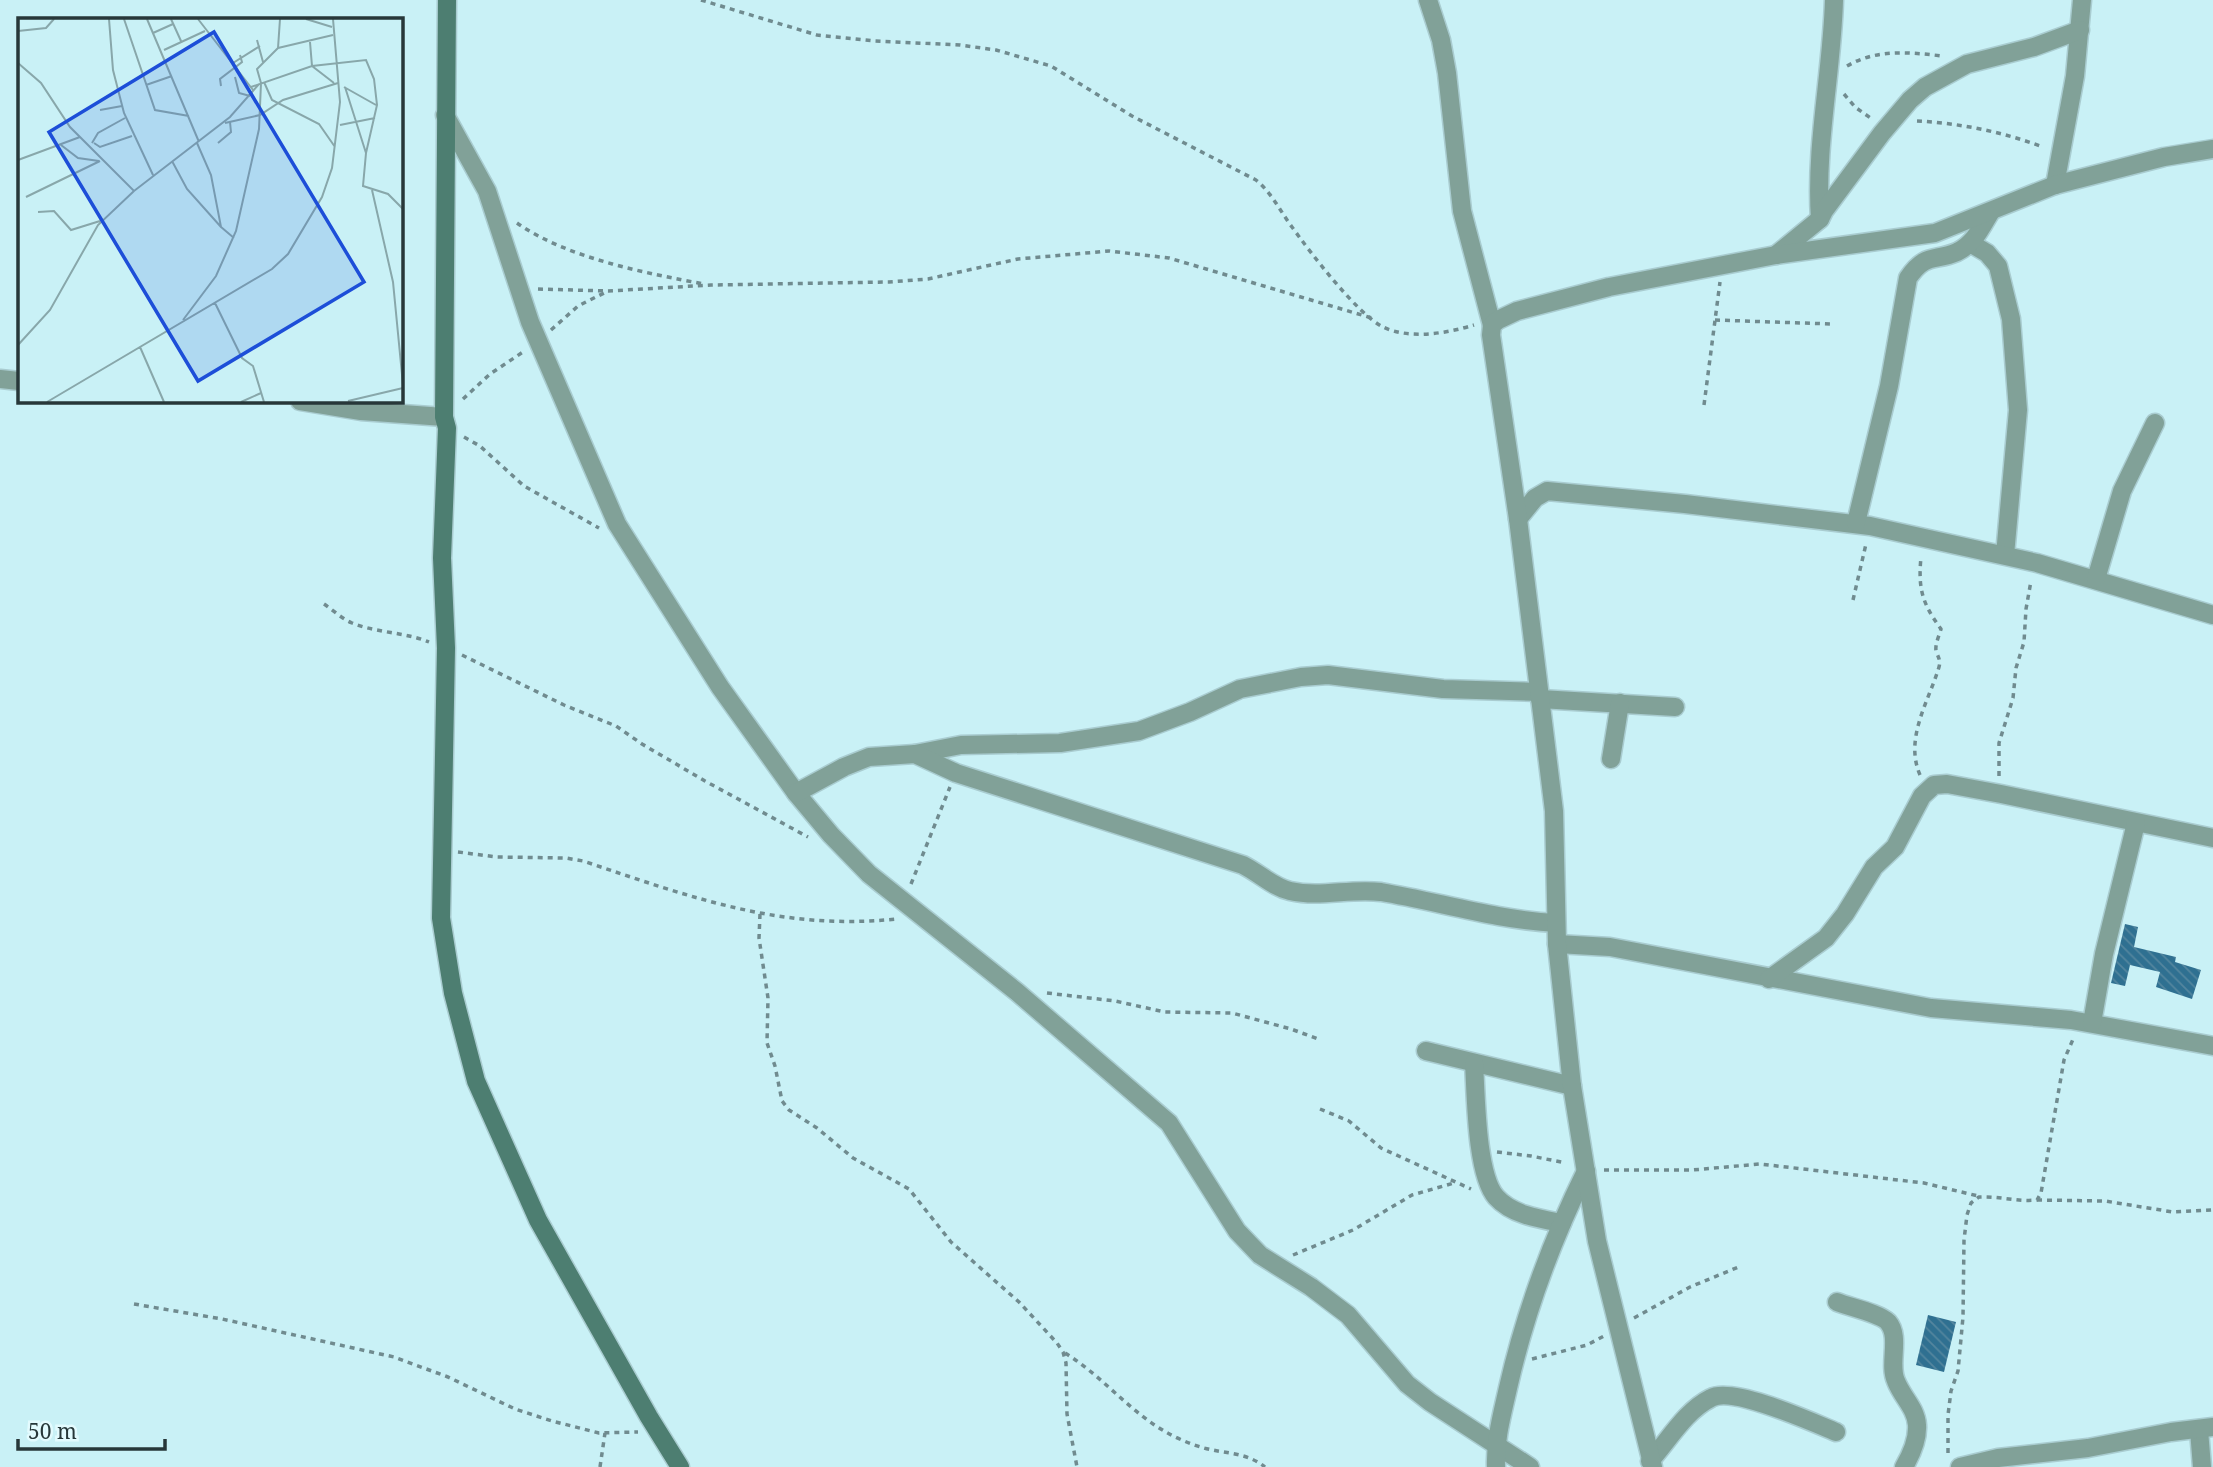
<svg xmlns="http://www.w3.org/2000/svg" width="2213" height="1467" viewBox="0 0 2213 1467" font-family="'Noto Serif',serif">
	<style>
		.building { fill: url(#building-back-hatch) }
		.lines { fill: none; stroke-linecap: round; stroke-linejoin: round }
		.street-casing { stroke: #a9ccd0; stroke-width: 21 }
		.secondary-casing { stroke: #a9ccd0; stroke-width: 21 }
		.path { stroke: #708b8f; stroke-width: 3.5; stroke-dasharray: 5 5; stroke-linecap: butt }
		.street { stroke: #81a198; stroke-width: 18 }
		.secondary { stroke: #4d7e71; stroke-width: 18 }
		.inset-road { fill: none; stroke: #88a7aa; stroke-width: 2 }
		.view { fill: #1d4ed8; fill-opacity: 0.15; stroke: #1d4ed8; stroke-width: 3.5 }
		.inset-edge { fill: none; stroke: #273739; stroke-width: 3.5 }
	</style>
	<defs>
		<pattern id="building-back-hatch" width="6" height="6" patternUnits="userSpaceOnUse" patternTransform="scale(1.75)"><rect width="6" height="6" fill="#2f7091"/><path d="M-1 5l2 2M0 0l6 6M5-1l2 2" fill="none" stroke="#53859e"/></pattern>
	</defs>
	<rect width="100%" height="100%" fill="#c9f1f6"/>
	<g class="building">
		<polygon points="2125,924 2138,927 2134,947 2176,957 2175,962 2201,970 2192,999 2156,987 2160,972 2130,965 2125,986 2111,983"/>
		<polygon points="1928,1315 1956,1322 1944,1372 1916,1365"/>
	</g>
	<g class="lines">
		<defs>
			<g id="street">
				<polyline points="1428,0 1441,40 1447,73 1462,211 1492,325"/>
				<polyline points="445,115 487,191 530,322 617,524 720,687 796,793 831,835 869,874 1017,992 1169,1123 1237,1231 1260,1255 1311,1287 1348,1315 1407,1384 1430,1402 1530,1467"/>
				<polyline points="2055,185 2075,76 2082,0"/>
				<path d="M1820,219C1815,145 1832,73 1834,0"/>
				<polyline points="1970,243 1987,253 1998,266 2011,319 2018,410 2005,555"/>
				<polyline points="1776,255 1820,219 1824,211 1882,133 1910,100 1925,87 1967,64 2034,47 2080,30"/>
				<polyline points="0,379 19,381"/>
				<polyline points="300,401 361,411 444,417"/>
				<polyline points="1518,519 1535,498 1547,491 1685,504 1870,526 2037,563 2213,615"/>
				<path d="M1856,523L1889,386L1908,278C1926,252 1934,262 1957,252C1974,244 1981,228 1990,213"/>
				<polyline points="2096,579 2122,491 2155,423"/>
				<polyline points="1540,699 1675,707"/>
				<polyline points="915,754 961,745 1060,743 1139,731 1190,712 1240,689 1301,677 1328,675 1443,689 1539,692"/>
				<polyline points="1611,759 1620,703"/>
				<path d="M796,793L844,767L869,757L915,754L956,773L1243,865C1259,873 1273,887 1290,891C1321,898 1350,888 1381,892C1440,902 1496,920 1556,923"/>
				<polyline points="1557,944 1610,947 1931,1008 2071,1020 2213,1046"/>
				<polyline points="1769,979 1826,938 1845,914 1874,867 1895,847 1922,796 1934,785 1947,784 2001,794 2213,838"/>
				<polyline points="2092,1023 2104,954 2136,823"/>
				<polyline points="1426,1051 1572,1086"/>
				<path d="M1474,1063C1476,1094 1476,1174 1496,1197C1512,1215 1540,1219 1562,1223"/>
				<path d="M1837,1302C1849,1307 1879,1313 1888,1322C1901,1337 1888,1364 1896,1381C1902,1397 1916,1408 1917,1425C1918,1440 1911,1455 1904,1467"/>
				<polyline points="2199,1430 2202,1467"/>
				<path d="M1650,1461C1669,1440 1685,1411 1711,1398C1732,1386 1812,1422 1836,1432"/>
				<path d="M1496,1467C1495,1439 1502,1415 1508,1388C1525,1313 1552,1240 1586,1171"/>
				<polyline points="1653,1467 1597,1241 1572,1086 1557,944 1554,811 1518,519 1491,335 1492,325 1498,320 1517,311 1609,287 1776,255 1935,233 2055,185 2164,157 2213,149"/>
				<polyline points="1960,1467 1998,1458 2088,1448 2171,1432 2213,1427"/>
			</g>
			<polyline id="secondary" points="447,0 444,417 447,428 442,558 446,648 441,918 453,993 476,1081 538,1220 649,1417 680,1467"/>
		</defs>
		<use href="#street" class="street-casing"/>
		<use href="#secondary" class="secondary-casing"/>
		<g class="path">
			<path d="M701,0L817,35L875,41L960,45L996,50L1051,66L1132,116L1256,180C1272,193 1280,211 1292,227C1310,252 1357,314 1383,327C1410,340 1448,333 1474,325"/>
			<path d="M1847,66C1876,49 1909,52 1942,56"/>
			<polyline points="1844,94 1855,107 1872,119"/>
			<path d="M1917,121C1959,123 2003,132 2043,147"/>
			<path d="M517,223C567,258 645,273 704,284"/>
			<polyline points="538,289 608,291 711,285 889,282 928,279 1018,259 1109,251 1169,258 1372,318"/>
			<polyline points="1715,320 1831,324"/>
			<polyline points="551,330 578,306 604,293"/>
			<polyline points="463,399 490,374 523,352"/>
			<polyline points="1704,405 1720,282"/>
			<polyline points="464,437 480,446 524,486 599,528"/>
			<polyline points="1853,600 1866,544"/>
			<path d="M324,604C333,610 342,619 352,623C377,633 404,632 429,642"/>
			<polyline points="462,655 564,705 616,726 642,744 705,781 808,837"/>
			<path d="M1920,775C1904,738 1929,701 1939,667C1941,660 1938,657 1936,651C1935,644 1939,636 1941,629C1922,603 1918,589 1921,557"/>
			<polyline points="1999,776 1999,743 2013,698 2016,668 2024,642 2026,609 2031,581"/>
			<path d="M458,852L497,857L566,858L583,861C691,897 780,931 896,919"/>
			<polyline points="911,884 950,787"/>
			<polyline points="760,914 759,938 768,998 767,1043 775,1066 782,1101 789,1110 817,1128 853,1158 909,1189 951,1242 1019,1302 1057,1343 1063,1352 1066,1363 1067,1414 1077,1467"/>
			<polyline points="1047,993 1115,1001 1165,1012 1232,1013 1291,1029 1318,1039"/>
			<polyline points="1320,1109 1349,1121 1381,1148 1471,1189"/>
			<polyline points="1497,1152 1531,1156 1566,1163"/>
			<polyline points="1604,1170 1692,1170 1760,1164 1924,1183 1978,1196"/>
			<polyline points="2037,1200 2105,1201 2173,1212 2213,1210"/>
			<polyline points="1293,1255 1353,1230 1412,1195 1454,1183"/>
			<polyline points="134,1304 222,1319 394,1357 448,1377 515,1409 552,1421 599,1433 638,1432"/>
			<polyline points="1634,1318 1690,1287 1741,1266"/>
			<path d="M1065,1353C1101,1375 1127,1409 1164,1431C1176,1438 1190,1444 1204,1448C1226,1454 1246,1452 1265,1467"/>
			<polyline points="1532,1359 1587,1345 1604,1336"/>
			<path d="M1948,1453V1415L1951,1391L1958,1371L1963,1317L1964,1240L1967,1215L1971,1203L1979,1197C1999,1196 2018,1202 2037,1200L2041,1193L2064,1060L2074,1037"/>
			<polyline points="600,1467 605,1433"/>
		</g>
		<use href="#street" class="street"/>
		<use href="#secondary" class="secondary"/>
	</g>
	<g transform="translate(18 18)">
		<rect width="385" height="385" fill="#c9f1f6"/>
		<path class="inset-road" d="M91,1L95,52L106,95L135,157M106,1L137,92L171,98M129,1L181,124M153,1L163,23M180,1L235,72M288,1L314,9M0,13L28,10L36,1M135,15L155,6M239,22L245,44M292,24L294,48L316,65M260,30L315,17M146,32L187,13M0,45L23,65L52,109L116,173L212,99L241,66M215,45L242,28M217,59L221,75L232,78M246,64L254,82L301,106L317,129M128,67L154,58M203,68L202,61L224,44L222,37M233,69L294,48L348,42L356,61L359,87L348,135M326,69L358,87M327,69L348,135L345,168L370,176L385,191M82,92L104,88M207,105L242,97L265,82L320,65M322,107L357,100M74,125L80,115L107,100M76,125L82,129L114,118M179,125L193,157L203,209L216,220M200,125L213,114L212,104M43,127L60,140L81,143M0,142L62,119M154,143L169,171L203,209M354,172L375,264L385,367M8,179L82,143M20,194L36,193L53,212L82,203M197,285L224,340L235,348L246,384M165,302L198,258L218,213L241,111L243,65L239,51L260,30L262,1M0,327L32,292L80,207L116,173M122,329L146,384M330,383L385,370M29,384L254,251L270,236L304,179L314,150L322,84L315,1M223,384L243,375"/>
		<path class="view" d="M196,14L346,264L180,363L31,114Z"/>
		<rect width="385" height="385" class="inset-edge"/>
	</g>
	<path d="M18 1439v10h147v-10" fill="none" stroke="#273739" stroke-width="3.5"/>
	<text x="28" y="1439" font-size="21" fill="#273739" stroke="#e3fbfe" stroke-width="5" paint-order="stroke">50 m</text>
</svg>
